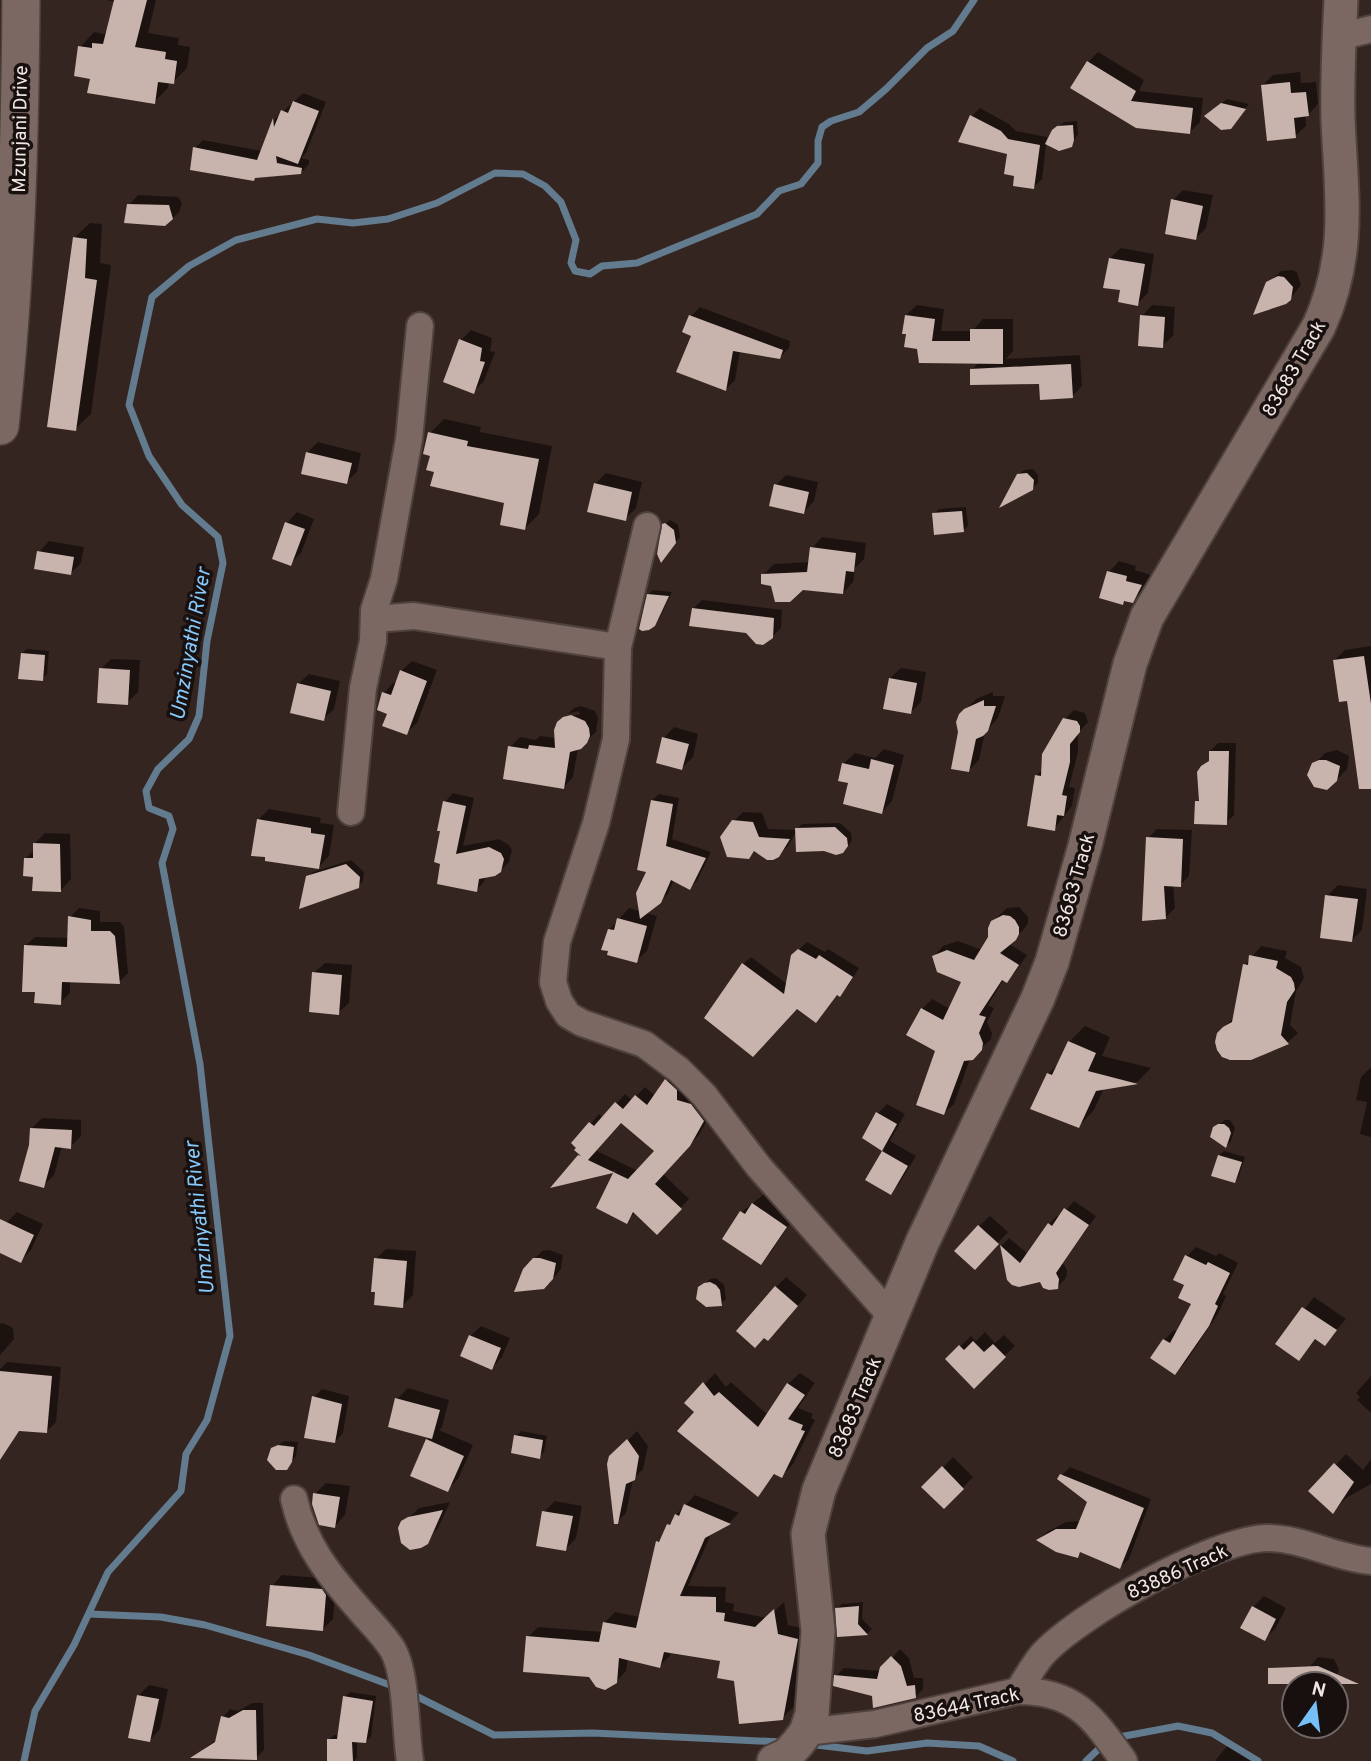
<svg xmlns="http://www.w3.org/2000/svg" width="1371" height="1761" viewBox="0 0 1371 1761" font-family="Overpass,sans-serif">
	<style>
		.shadow { fill: #0007; fill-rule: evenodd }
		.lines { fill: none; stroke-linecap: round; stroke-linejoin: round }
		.stream { stroke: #627b8f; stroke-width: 7 }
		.building { fill: #c8b3ad; fill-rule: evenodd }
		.minor-casing { stroke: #4f423e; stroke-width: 30 }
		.tertiary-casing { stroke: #4f423e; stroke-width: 37 }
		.secondary-casing { stroke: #4f423e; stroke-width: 40 }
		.minor { stroke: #7b6862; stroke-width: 26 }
		.tertiary { stroke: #7b6862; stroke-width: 33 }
		.secondary { stroke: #7b6862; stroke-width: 37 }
		.labels { text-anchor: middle; stroke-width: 7; stroke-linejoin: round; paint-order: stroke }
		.street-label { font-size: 19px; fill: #f2e7e4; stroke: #17100e }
		.water-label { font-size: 21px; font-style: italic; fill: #87c9fb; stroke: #17100e }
	</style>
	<rect width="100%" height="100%" fill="#352520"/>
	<g class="shadow">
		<polygon points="107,0 156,0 148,33 179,38 178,45 190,47 187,68 173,82 169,81 168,88 154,102 92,77 80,47 94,32 104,34 108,30 115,2"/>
		<polygon points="1098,52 1144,80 1139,91 1203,98 1200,122 1190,132 1136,126 1088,62"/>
		<polygon points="1300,72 1301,83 1316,82 1318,104 1308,115 1305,115 1306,126 1295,136 1263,85 1273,75"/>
		<polygon points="303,93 326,102 306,153 301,158 309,160 309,164 301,173 195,148 203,140 262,151 275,119"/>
		<polygon points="1227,99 1249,104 1235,122 1211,111"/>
		<polygon points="980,108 1009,124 1016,131 1047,137 1042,179 1034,187 1016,174 1009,152 961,141 972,116"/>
		<polygon points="1077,121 1078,134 1071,145 1053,131 1064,122"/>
		<polygon points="1183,190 1213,195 1206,228 1196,238 1173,200"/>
		<polygon points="138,195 178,197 182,203 179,212 169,222 129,205"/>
		<polygon points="90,223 102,224 100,263 111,265 91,414 75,429 74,238"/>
		<polygon points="1121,248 1154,254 1148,293 1137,304 1122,289 1110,258"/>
		<polygon points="1293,270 1297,273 1301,285 1290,299 1268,283 1281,271"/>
		<polygon points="917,305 944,309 941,331 972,331 983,319 1013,319 1013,351 1006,359 1080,355 1082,386 1072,396 1041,382 972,370 979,362 921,361 906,315"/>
		<polygon points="1152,305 1175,307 1173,336 1162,346 1142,316"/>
		<polygon points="700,307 790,341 789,348 780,357 740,350 735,380 726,389 693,335 691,316"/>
		<polygon points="471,330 492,338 490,351 495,352 484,381 473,392 461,340"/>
		<polygon points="444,419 481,427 480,432 552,446 539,514 525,528 506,502 436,471 430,433"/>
		<polygon points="318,442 361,453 357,472 346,482 307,453"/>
		<polygon points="1033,469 1038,475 1038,483 1032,488 1018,475 1024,470"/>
		<polygon points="606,473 642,482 636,508 625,519 595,484"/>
		<polygon points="786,475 818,482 814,501 804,512 776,485"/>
		<polygon points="966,507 968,526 963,530 934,514 939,509"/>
		<polygon points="297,512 314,519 301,553 290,564 287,523"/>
		<polygon points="670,520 678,525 680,537 665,556 664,525"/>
		<polygon points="822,537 866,543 864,559 855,568 853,582 843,593 773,584 763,575 774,564 810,562 812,548"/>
		<polygon points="49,541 84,547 81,563 71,573 39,552"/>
		<polygon points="1119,561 1136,566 1135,570 1151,575 1143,590 1132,601 1126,600 1123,603 1109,572"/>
		<polygon points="653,590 672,592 659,619 654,624 648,595"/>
		<polygon points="702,600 782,610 781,628 772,637 747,631 693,609"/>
		<polygon points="1371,646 1371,754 1335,660 1345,650"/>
		<polygon points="27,649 49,651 47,674 42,679 22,653"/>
		<polygon points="111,659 140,660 138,692 127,703 101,669"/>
		<polygon points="412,661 437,670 417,723 406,733 389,713 379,709 384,693 394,682 397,683 401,671"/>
		<polygon points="901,668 926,672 921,702 911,712 890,678"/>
		<polygon points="309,674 340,681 334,709 323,719 298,684"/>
		<polygon points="993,692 993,696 1005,696 998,718 985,732 979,760 969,770 965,710 976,699"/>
		<polygon points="581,706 595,711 598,718 596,732 578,748 573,777 564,787 510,747 520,737 536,740 540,736 556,738 564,718 580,714 579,711 568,714 574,708"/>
		<polygon points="1074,710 1085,713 1088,722 1078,733 1078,752 1069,787 1075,788 1072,806 1054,829 1036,776 1043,769 1065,719"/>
		<polygon points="674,727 698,734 693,757 682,768 664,738"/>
		<polygon points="1218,743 1236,743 1234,815 1226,823 1197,801 1200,798 1203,767 1211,759 1210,751"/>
		<polygon points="884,749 904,755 892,801 882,812 851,782 844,763 855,753 875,758"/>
		<polygon points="1337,750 1349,756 1347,769 1332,785 1314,764 1325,753"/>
		<polygon points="453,793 474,798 463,846 499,839 509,845 512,850 509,862 500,871 486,876 484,882 476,890 439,882 445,802"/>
		<polygon points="659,794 679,798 672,839 711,852 697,881 690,887 674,879 668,894 646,913 657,916 647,951 636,961 609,930 629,908 640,911 648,870 652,800"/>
		<polygon points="269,809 321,818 320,823 334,825 329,856 319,867 258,820"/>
		<polygon points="743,812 762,813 768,829 796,830 802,824 840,823 851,833 852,840 848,846 797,830 788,846 778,856 756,850 749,857 733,822"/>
		<polygon points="1157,829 1192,830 1189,876 1180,885 1173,884 1175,908 1166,917 1148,838"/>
		<polygon points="45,833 70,834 71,879 61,890 34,875 25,859 34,850 34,844"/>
		<polygon points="351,860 364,872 363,881 358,886 308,877 313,872"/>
		<polygon points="1338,885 1367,889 1362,930 1351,941 1327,896"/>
		<polygon points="1019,907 1028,917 1028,923 1025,928 1009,944 1027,955 1016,971 1007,981 1004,979 988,1005 994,1008 987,1022 992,1033 991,1039 970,1059 954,1104 944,1113 937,1051 922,1009 932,999 950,1009 963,982 934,956 943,946 958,941 982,950 990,937 992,922 1007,908"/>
		<polygon points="79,908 100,911 100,922 120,922 124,927 128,973 119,982 70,980 70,993 60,1003 37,991 25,946 35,937 69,938 70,917"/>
		<polygon points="807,942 825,952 828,949 859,968 847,987 840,995 838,994 816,1021 743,964 751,957 787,984 792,956"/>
		<polygon points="1261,946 1287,951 1285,958 1301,967 1304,978 1296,991 1290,1025 1298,1033 1288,1042 1250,1059 1224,1028 1235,1016 1245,965"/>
		<polygon points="325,963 352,965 349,1003 338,1013 314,973"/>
		<polygon points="1085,1026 1110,1037 1102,1056 1151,1068 1137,1082 1104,1088 1094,1110 1079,1126 1048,1074 1061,1061 1069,1042"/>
		<polygon points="1371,1067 1371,1137 1360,1134 1367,1102 1356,1100 1361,1077"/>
		<path d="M675,1072L712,1111L699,1135L663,1174L689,1199L657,1232L636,1212L626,1221L598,1207L616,1170L555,1186L581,1154L574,1143L599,1114L603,1118L625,1094L632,1100L645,1087L655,1096ZM621,1121L657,1151L638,1171L595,1150Z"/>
		<polygon points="887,1104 905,1114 890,1141 916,1156 899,1184 890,1193 867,1180 884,1150 864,1138 878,1113"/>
		<polygon points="42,1118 81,1120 81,1136 70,1147 62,1146 54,1175 43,1186 32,1128"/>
		<polygon points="1225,1120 1230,1120 1235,1128 1231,1141 1226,1146 1215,1128"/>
		<polygon points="1224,1151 1245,1157 1239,1176 1235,1181 1214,1175 1220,1155"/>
		<polygon points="764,1194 796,1215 771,1252 761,1263 742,1212"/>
		<polygon points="1074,1201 1096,1216 1063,1263 1067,1270 1066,1278 1058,1287 1041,1280 1009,1279 1002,1245 1009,1238 1028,1254 1049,1224 1057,1216 1060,1217"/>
		<polygon points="17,1212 43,1224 31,1250 21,1261 0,1251 0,1235 6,1223"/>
		<polygon points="990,1216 1008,1232 985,1257 979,1226"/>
		<polygon points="1196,1247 1216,1256 1219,1253 1238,1263 1223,1294 1226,1296 1218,1314 1185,1363 1175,1373 1164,1340 1174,1330 1178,1333 1193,1303 1186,1284 1187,1256"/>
		<polygon points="386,1249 416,1251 413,1295 402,1306 376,1259"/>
		<polygon points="549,1250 563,1255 561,1269 549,1284 524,1270 542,1251"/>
		<polygon points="786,1277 807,1295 778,1328 776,1287"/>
		<polygon points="716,1278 724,1285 726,1299 721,1304 705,1284 710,1279"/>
		<polygon points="1314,1297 1346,1319 1324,1344 1317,1338 1299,1359 1277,1344"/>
		<polygon points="3,1323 13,1328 14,1339 0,1355 0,1324"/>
		<polygon points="481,1326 510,1338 502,1357 492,1368 470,1336"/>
		<polygon points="985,1332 995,1343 1004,1335 1015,1346 974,1386 947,1359 971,1336 976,1341"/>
		<polygon points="7,1362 61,1367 56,1422 46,1432 20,1429 0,1440 0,1369"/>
		<polygon points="715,1373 726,1387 731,1382 768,1415 788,1384 800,1373 815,1383 798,1408 813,1414 811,1418 815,1420 793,1464 782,1476 776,1473 758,1495 696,1412 687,1403"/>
		<polygon points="1371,1376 1371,1413 1357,1400 1360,1397 1356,1393"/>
		<polygon points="408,1388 449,1400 442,1427 439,1430 473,1445 458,1479 447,1490 427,1440 431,1437 397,1399"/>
		<polygon points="322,1389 349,1396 343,1433 335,1442 314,1397"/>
		<polygon points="521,1431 547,1436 544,1452 539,1457 516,1436"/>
		<polygon points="637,1431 648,1446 643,1469 633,1479 626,1513 617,1522 611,1457"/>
		<polygon points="284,1441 298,1442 296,1456 291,1463 273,1449"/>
		<polygon points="1346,1454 1363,1470 1371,1459 1371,1484 1346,1498 1333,1512 1311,1491"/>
		<polygon points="953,1457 973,1477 944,1507 924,1487"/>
		<polygon points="1070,1467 1151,1499 1129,1559 1120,1567 1082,1551 1077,1556 1039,1539 1047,1532 1066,1522 1081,1521 1089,1502 1062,1475"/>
		<polygon points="326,1483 350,1486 345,1515 335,1526 315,1494"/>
		<polygon points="695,1495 739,1513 730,1522 712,1532 688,1586 726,1587 725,1602 734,1604 733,1611 767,1618 784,1602 788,1625 807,1629 793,1708 782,1718 736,1680 722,1660 670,1651 670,1656 659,1666 628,1658 626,1671 616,1682 590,1676 528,1637 538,1627 603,1632 605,1622 615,1612 640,1617 658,1542 676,1515"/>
		<polygon points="555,1501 582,1506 576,1538 566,1549 544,1512"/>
		<polygon points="450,1502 438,1528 421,1547 409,1518 419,1508"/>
		<polygon points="282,1575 332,1579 336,1584 333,1619 323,1629 272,1586"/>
		<polygon points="1264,1596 1286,1608 1275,1629 1264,1639 1242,1627 1253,1607"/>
		<polygon points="863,1602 862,1619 872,1629 868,1633 838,1635 837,1608 842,1604"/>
		<polygon points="900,1649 909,1658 914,1678 923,1678 923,1689 915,1697 836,1676 844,1668 881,1671"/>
		<polygon points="1318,1657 1334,1659 1339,1670 1334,1682 1332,1684 1295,1684"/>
		<polygon points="149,1685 168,1689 160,1729 150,1740 138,1696"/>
		<polygon points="350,1692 376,1696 371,1737 366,1741 357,1741 357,1758 354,1761 329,1761 329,1740 334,1735 340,1735 345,1697"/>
		<polygon points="252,1703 263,1703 264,1750 256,1758 194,1756 217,1739 223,1717 230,1709 238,1711"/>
		<polygon points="1227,1746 1256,1761 1215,1761"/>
	</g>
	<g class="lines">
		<g class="stream">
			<polyline points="89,1614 161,1617 205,1625 309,1655 398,1688"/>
			<polyline points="412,1694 494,1735 593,1733 782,1742"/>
			<polyline points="1114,1738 1178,1726 1212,1733 1258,1761"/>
			<polyline points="808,1744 867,1751 927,1743 979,1746 1013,1761"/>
			<polyline points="24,1761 35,1711 74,1645 108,1572 181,1491 186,1454 207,1420 230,1336 200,1064 162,863 173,829 169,816 149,808 146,791 158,769 189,739 199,716 207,641 223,563 218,537 182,505 149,456 129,405 152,297 189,266 236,240 317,219 353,223 388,219 437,203 495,173 523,174 545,186 561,202 576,240 571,263 575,271 590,274 602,266 637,263 757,214 779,191 801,184 818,163 818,141 822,127 831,121 859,112 886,89 927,48 953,31 974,0"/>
			<polyline points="1086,1761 1104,1744"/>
		</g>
	</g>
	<g class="building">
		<polygon points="114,0 147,0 135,47 166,52 165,59 177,61 174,84 158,82 155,104 87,93 90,79 74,76 78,46 92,48 92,43 103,44"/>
		<polygon points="1087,61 1136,91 1131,101 1193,108 1190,134 1136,128 1070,88"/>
		<polygon points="1290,82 1291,93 1306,92 1309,116 1294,118 1296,138 1267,141 1261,85"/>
		<polygon points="293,101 319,111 298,164 276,156 277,163 302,168 301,174 255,178 254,181 190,170 193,147 257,160 273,118 274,127 281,110 288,113"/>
		<polygon points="1221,103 1246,109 1231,129 1221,130 1204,116"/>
		<polygon points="970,115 1001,131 1008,139 1040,145 1034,189 1013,186 1014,176 1004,174 1007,154 958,142"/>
		<polygon points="1073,125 1074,140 1072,147 1059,151 1045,144 1052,130 1057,126"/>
		<polygon points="1171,199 1203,206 1196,240 1165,234"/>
		<polygon points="127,204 169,205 173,219 165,226 124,223"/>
		<polygon points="73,237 87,239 85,278 97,280 76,431 47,427"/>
		<polygon points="1109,258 1145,264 1138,306 1118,302 1120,290 1103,288"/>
		<polygon points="1278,276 1284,277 1293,287 1291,300 1286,304 1253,315 1266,282"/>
		<polygon points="689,315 783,350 780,359 733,351 726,391 676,372 691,336 682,332"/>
		<polygon points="905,315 935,319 932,341 970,341 970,329 1003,329 1003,364 919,363 917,349 904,347 906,334 902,334"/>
		<polygon points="1140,315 1165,317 1163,348 1138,346"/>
		<polygon points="459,339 482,348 480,361 485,362 474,394 443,382"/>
		<polygon points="1071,364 1073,398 1040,400 1039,384 970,385 970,369"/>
		<polygon points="428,432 468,441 467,446 539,459 525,530 500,525 504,503 430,486 434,472 426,470 430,456 423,454"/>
		<polygon points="306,452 352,463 347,484 301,474"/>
		<polygon points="1027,473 1034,480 1033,490 999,508 1017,474"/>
		<polygon points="594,483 632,492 626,521 587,512"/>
		<polygon points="774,484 809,492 804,514 769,506"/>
		<polygon points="962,511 964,532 934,535 932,513"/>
		<polygon points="285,522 305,529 291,566 272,559"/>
		<polygon points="665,523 674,530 676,543 661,563 657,554 662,524"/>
		<polygon points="810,547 856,553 854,572 846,571 843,594 803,590 790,602 775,602 771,586 761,584 761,574 807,572"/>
		<polygon points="37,551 74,557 71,575 34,569"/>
		<polygon points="1107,571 1127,576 1126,581 1142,585 1133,603 1124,601 1123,605 1099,598"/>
		<polygon points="647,594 669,596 655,626 649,630 642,631 639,629"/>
		<polygon points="692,608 774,618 773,638 763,645 756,644 746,633 689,626"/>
		<polygon points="21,653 45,655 43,681 18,679"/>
		<polygon points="1364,656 1371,704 1371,789 1359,789 1347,701 1339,702 1333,660"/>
		<polygon points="99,668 130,670 128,705 97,703"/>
		<polygon points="400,670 427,681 407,735 382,726 387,714 377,710 382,692 391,695"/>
		<polygon points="889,678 917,683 911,714 883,709"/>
		<polygon points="297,683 331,691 324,721 290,713"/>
		<polygon points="984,700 984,706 996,706 988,731 983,736 976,739 969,772 951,769 958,732 956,722 959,714 964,709"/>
		<polygon points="571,715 585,721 589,728 590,736 587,743 581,749 570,752 564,789 503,779 508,746 528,749 529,745 555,748 554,730 557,722 563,717"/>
		<polygon points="1063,718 1077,721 1080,726 1080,732 1070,744 1070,762 1062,795 1067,796 1064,816 1057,815 1055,831 1027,826 1035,775 1041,776 1042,754"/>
		<polygon points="662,737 689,744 682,770 656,763"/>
		<polygon points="1209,751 1229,751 1227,825 1194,824 1195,801 1199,801 1197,772 1201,766 1209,761"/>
		<polygon points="871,759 894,765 882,814 843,804 848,783 838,781 842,763 869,769"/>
		<polygon points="1319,760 1326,760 1340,766 1337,781 1327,790 1314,787 1307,775 1312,763"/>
		<polygon points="651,800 673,804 666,846 706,858 690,890 671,880 661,903 640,919 636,893 646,872 637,870"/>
		<polygon points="443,801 466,806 456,854 489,847 501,853 504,859 501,872 495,876 479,879 477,892 437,884 440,864 434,862 440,831 437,831"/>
		<polygon points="257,819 311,828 311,833 325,835 319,869 265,861 265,857 251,856"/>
		<polygon points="732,820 753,822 759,837 790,839 779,857 773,860 767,860 754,851 749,859 727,857 720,837"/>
		<polygon points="835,827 847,838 848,846 843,853 836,855 824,851 796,852 795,828"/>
		<polygon points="1146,837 1183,839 1181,887 1164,886 1166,919 1142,921"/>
		<polygon points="33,843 60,844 61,892 32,891 33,877 23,876 24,858 33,858"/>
		<polygon points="346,864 360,877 359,888 299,909 306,876"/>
		<polygon points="1325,895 1358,899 1352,942 1320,938"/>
		<polygon points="1003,915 1010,916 1015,920 1019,927 1019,934 1016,940 1000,953 1019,965 1007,983 1002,980 979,1015 986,1017 979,1033 983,1043 982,1050 973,1060 964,1061 944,1115 916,1105 935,1051 906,1035 921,1008 943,1020 961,982 937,972 932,956 947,950 974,960 988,937 988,928 991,921"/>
		<polygon points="68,916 91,920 91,931 110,931 115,936 120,984 62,982 61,1005 34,1003 35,992 22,992 24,945 67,947"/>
		<polygon points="617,918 647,926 637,963 607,955 608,951 601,950 608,929 614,930"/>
		<polygon points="798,949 816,959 819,955 853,977 840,997 837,995 816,1023 797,1009 753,1057 704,1018 742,963 784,994 791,955"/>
		<polygon points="1249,955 1278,961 1276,968 1291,977 1294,983 1295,990 1287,1002 1281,1035 1289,1044 1251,1060 1230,1060 1222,1057 1217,1050 1215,1042 1217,1033 1223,1027 1232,1022 1243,964 1248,965"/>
		<polygon points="312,972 342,975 339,1015 309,1012"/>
		<polygon points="1068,1041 1096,1053 1088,1071 1138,1084 1096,1091 1079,1128 1030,1109 1047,1073 1052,1075"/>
		<path d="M665,1079L677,1090V1100L691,1104L704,1121L690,1146L655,1184L682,1209L657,1235L633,1212L627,1224L596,1208L613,1173L550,1188L578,1155L581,1156L574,1150L576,1148L571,1143L589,1122L594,1126L615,1102L623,1109L635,1095L647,1105ZM621,1123L654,1151L628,1179L588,1160Z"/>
		<polygon points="876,1112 897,1124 882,1151 908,1166 891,1195 865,1180 882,1151 862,1138"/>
		<polygon points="1218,1124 1224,1124 1229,1128 1231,1133 1226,1148 1210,1137 1213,1127"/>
		<polygon points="30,1128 72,1130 71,1149 55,1147 44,1188 19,1181 29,1145"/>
		<polygon points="1218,1155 1242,1162 1235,1183 1211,1176"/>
		<polygon points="752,1203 787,1227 761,1265 722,1239 740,1211 745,1214"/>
		<polygon points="1064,1208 1089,1225 1056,1273 1059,1279 1058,1289 1049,1290 1043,1288 1040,1282 1019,1287 1012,1285 1007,1280 1000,1245 1020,1263 1048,1223 1052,1226"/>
		<polygon points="0,1219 34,1235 21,1263 0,1253"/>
		<polygon points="978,1225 999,1244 975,1270 954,1251"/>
		<polygon points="1185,1255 1206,1265 1208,1262 1230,1273 1215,1304 1218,1306 1209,1326 1175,1375 1150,1358 1163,1339 1170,1343 1191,1304 1178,1298 1184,1285 1173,1280"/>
		<polygon points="374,1258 407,1261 403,1308 374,1305 375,1292 371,1292"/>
		<polygon points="533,1258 540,1258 556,1263 553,1279 544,1289 514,1292 523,1269"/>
		<polygon points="710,1282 716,1285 720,1290 722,1306 706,1307 696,1299 698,1287 704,1283"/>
		<polygon points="775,1286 798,1306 768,1341 764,1338 755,1348 736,1331"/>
		<polygon points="1302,1307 1337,1330 1325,1346 1315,1339 1299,1361 1275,1344"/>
		<polygon points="469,1335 501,1348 492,1370 460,1356"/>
		<polygon points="973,1341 984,1352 993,1344 1006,1357 974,1389 945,1359 959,1345 964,1350"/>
		<polygon points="0,1371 52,1376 47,1433 19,1431 0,1460"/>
		<polygon points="703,1382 714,1396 719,1392 758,1427 787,1383 805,1395 788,1419 803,1425 801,1430 805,1431 782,1478 774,1474 758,1497 677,1431 694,1412 684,1403"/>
		<polygon points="312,1396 342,1404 335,1443 304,1438"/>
		<polygon points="395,1398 440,1410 432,1439 388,1427"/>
		<polygon points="514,1435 543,1440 540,1459 511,1453"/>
		<polygon points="426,1439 464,1456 448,1492 410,1476"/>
		<polygon points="627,1439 639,1456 635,1480 626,1484 618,1524 614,1524 607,1464 609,1456"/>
		<polygon points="278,1445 294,1447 292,1462 287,1470 276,1470 267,1460 271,1448"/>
		<polygon points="1334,1463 1354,1482 1333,1514 1308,1491"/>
		<polygon points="942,1466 964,1489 944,1509 921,1487"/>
		<polygon points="1060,1474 1144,1508 1120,1569 1080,1552 1078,1558 1056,1552 1036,1540 1056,1529 1076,1529 1087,1502 1057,1479"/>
		<polygon points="313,1493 340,1497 335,1528 319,1525 312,1504"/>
		<polygon points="684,1504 731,1524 705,1538 680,1596 716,1597 716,1612 725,1613 724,1621 755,1627 774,1609 778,1634 798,1639 783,1720 739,1724 734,1681 717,1678 720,1661 664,1652 660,1668 619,1658 617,1683 605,1690 596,1687 589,1677 523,1672 526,1636 599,1642 603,1622 636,1628 656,1541 659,1542 667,1524 670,1525 675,1514 679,1516"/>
		<polygon points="443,1510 428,1544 421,1548 410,1550 401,1543 398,1528 401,1521 408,1517"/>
		<polygon points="542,1511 573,1516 566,1551 536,1546"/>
		<polygon points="270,1585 322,1589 326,1595 323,1631 266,1626"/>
		<polygon points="859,1606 858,1624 868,1635 837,1637 835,1608"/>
		<polygon points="1252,1606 1276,1619 1265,1641 1240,1628"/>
		<polygon points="891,1656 901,1666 907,1686 915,1685 916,1698 873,1708 872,1696 833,1686 834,1675 877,1679 880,1667"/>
		<polygon points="1318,1666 1359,1684 1268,1684 1268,1668"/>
		<polygon points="137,1695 159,1699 150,1742 128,1738"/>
		<polygon points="343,1696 373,1701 366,1743 352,1742 353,1761 327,1761 327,1739 337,1739"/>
		<polygon points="243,1710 256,1710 257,1760 190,1758 215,1742 221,1716 229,1718"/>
	</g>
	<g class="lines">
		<defs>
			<g id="minor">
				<polyline points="1339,37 1371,29"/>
				<polyline points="647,526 618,647 616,739 596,823 557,942 553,982 559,1001 568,1015 582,1023 644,1044 679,1070 704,1095 759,1167 891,1316"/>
				<polyline points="374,619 414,616 618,647"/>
				<polyline points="351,812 363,688 373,641 374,610 384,579 409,439 420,326"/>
				<path d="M294,1499C304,1544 329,1575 359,1609C370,1622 384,1635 393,1650C407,1675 405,1731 410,1761"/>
				<path d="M1018,1691C1026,1679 1033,1666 1042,1655C1078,1615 1213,1539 1267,1538C1303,1538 1335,1558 1371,1561"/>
				<path d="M806,1732L875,1724L1018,1691C1076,1691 1093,1718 1124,1761"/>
			</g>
			<path id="tertiary" d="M774,1761L787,1755L798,1743L806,1732L812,1714L818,1631L808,1534L819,1490L922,1243L1038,998L1052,962L1085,846L1130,664L1147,617L1319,326C1352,253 1341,194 1338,119C1337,79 1339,39 1341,0"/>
			<path id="secondary" d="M0,426C16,284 20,142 21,0"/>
		</defs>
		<use href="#minor" class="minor-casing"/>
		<use href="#tertiary" class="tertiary-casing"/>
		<use href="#secondary" class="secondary-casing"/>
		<use href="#minor" class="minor"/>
		<use href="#tertiary" class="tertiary"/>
		<use href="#secondary" class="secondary"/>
	</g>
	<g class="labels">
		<g class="street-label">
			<text transform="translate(19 129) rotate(-89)" y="7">Mzunjani Drive</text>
			<text transform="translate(1293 368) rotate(-60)" y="7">83683 Track</text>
			<text transform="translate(1073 885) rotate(-74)" y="7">83683 Track</text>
			<text transform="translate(854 1407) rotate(-67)" y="7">83683 Track</text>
			<text transform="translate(1177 1571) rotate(-24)" y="7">83886 Track</text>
			<text transform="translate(966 1704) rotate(-12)" y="7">83644 Track</text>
		</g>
		<g class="water-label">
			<text transform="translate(190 644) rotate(-80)" y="7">Umzinyathi River</text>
			<text transform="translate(199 1218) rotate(-96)" y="7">Umzinyathi River</text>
		</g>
	</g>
	<g transform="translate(1315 1705) rotate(14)"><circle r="33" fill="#17100e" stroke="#6f6664" stroke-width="2"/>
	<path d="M0-5L12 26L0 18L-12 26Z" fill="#76c0f7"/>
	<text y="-10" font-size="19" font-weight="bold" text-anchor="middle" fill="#f2e7e4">N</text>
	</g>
</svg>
